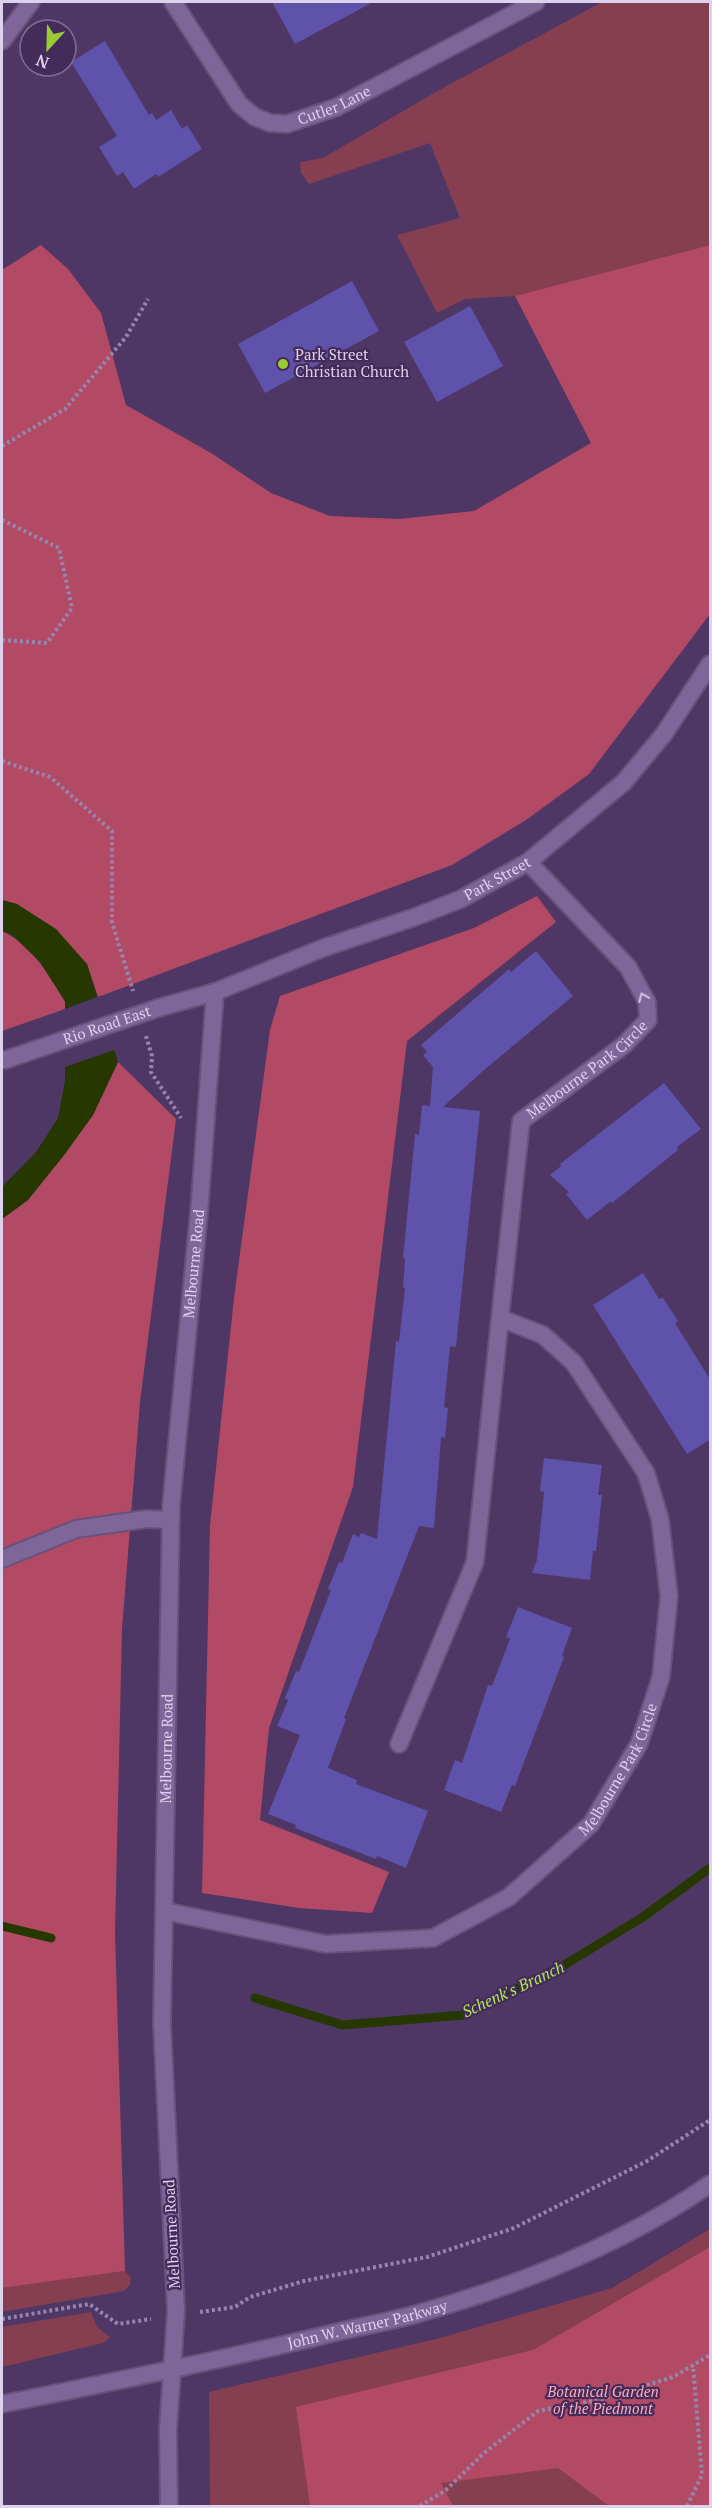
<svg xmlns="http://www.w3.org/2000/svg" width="712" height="2508" viewBox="0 0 712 2508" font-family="'PT Serif',serif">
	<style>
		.green { fill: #863f50 }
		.forest { fill: #b24a65 }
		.water { fill: #263800 }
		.pier { fill: #4e3765 }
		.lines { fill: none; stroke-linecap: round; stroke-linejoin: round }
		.stream { stroke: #263800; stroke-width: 9 }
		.building { fill: #5e52ab }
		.service-casing { stroke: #67527a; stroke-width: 20 }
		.minor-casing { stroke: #67527a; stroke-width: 20 }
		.tertiary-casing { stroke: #67527a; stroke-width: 20 }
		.secondary-casing { stroke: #67527a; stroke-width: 20 }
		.path { stroke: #9785ab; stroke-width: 4; stroke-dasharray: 3 3; stroke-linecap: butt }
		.service { stroke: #7f6699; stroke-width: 16 }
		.minor { stroke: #7f6699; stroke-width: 16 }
		.tertiary { stroke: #7f6699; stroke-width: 16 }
		.secondary { stroke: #7f6699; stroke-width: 16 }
		.tertiary-bridge-casing { stroke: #67527a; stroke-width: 20; stroke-linecap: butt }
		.tertiary-bridge { stroke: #7f6699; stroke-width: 16 }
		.oneway { stroke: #c6b6d9 }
		.poi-dot { fill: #9acb35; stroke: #442c5a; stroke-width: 2 }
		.labels { text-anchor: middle; stroke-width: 4.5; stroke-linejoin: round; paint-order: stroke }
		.street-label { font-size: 15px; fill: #ded1ee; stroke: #442c5a }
		.poi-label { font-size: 15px; fill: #ded1ee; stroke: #442c5a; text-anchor: start }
		.park-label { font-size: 15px; font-style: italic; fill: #fda9ba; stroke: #442c5a }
		.water-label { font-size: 16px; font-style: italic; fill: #b3e35f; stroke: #442c5a }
	</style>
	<rect width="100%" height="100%" fill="#4e3765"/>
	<g class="green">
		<polygon points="602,2 710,2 710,245 515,296 465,299 437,313 397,235 460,218 430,143 309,184 301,173 300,162 323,158 434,93"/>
		<polygon points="710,2229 710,2506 210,2506 209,2392 440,2338 612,2288"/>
		<polygon points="125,2271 131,2278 130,2285 124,2291 2,2312 2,2288"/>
		<polygon points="91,2312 97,2327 110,2337 103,2343 2,2367 2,2327"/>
	</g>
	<g class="forest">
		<polygon points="41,245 68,269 101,313 126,405 211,453 271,493 330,516 399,519 474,511 591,443 515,296 710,245 710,614 589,774 526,820 452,865 98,997 87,964 17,904 2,900 2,270"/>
		<polygon points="537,896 556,922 407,1041 353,1487 269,1728 260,1820 389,1872 372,1913 299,1908 202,1893 210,1525 234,1298 270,1030 280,996 474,928"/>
		<path d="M2,931C32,945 48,974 65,1002V1009L2,1031Z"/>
		<polygon points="118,1062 176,1119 140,1402 122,1629 115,1933 125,2271 2,2288 2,1219 28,1200 93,1115"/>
		<polygon points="710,2247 710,2506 609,2506 558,2468 441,2483 453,2506 310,2506 296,2407 533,2350"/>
	</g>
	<polygon class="water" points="2,900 17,904 56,929 87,964 118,1062 93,1115 65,1154 28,1200 2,1219 2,1187 36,1152 58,1118 65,1081 65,1001 40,962 12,935 2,931"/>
	<polygon class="pier" points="100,996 117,1049 62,1068 62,1010"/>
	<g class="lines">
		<g class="stream">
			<polyline points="2,1926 51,1938"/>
			<polyline points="255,1998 343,2025 463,2015 561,1967 643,1917 710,1868"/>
		</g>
	</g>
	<g class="building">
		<polygon points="272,2 373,2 295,44"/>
		<polygon points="105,41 149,115 152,113 156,120 171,110 182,129 187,125 202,149 158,177 156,174 134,189 123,172 117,176 99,147 117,136 71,62"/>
		<polygon points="352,281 379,331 265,393 238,344"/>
		<polygon points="470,306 503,366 437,402 404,342"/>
		<polygon points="536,951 573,996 484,1070 443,1107 480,1111 456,1347 450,1346 444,1407 448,1408 445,1438 441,1437 434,1528 419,1526 344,1718 346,1719 328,1768 357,1780 356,1784 428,1811 406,1868 377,1856 376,1859 295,1828 296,1825 268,1814 300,1735 277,1726 288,1700 285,1698 296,1671 299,1672 331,1590 328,1589 339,1562 342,1563 353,1534 359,1537 361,1533 377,1539 396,1341 399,1342 405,1288 403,1288 405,1258 403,1258 415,1134 419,1135 422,1105 430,1106 433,1067 423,1055 427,1052 421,1045 509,969 511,972"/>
		<polygon points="664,1083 701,1129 677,1147 678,1150 612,1203 611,1201 587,1220 566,1194 569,1192 550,1175 561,1166 560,1164"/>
		<polygon points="643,1273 659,1299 663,1298 678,1321 675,1323 711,1381 711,1439 687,1454 593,1305"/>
		<polygon points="544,1458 602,1465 598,1495 602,1495 596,1551 593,1551 590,1580 532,1573 537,1560 544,1492 540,1491"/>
		<polygon points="518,1607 572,1628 562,1656 564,1657 515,1786 512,1785 501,1812 444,1790 455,1760 462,1763 488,1685 492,1686 510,1639 506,1637"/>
	</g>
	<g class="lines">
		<defs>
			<polyline id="service" points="2,1559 76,1529 146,1519 171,1520"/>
			<g id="minor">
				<path id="s1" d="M173,2L239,104L255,117L270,123L287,124L337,107L536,2"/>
				<polyline points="2,41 31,2"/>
				<path id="s2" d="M500,1318L521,1121L624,1045L648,1020L647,1002L628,967L528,862"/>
				<path id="s3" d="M164,1911L326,1944L433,1938L509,1897L591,1824L639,1744L661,1677L669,1596L660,1519L646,1473L574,1363L543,1335L500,1318L475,1562L399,1744"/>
			</g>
			<g id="tertiary">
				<path id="s4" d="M158,1008L215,992L323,948L415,917L461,899L528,862L624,782L664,734L710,664"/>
				<path id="s5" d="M169,2506L168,2430L176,2311L162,2024L171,1507L200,1201L215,992"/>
			</g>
			<g id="secondary">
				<path id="s6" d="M2,2404C108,2383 215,2361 321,2336C351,2328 383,2323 413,2315C517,2286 622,2245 710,2184"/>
			</g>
		</defs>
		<use href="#service" class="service-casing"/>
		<use href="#minor" class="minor-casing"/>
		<use href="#tertiary" class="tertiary-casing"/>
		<use href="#secondary" class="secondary-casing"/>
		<g class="path">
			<polyline points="2,446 65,409 126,337 148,299"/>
			<polyline points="2,520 59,548 72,608 47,643 2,640"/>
			<polyline points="2,761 50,777 112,831 112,922 133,991"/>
			<polyline points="146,1036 152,1056 151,1072 181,1118"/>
			<polyline points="200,2312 235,2307 250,2297 304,2281 427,2257 514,2228 647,2161 710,2120"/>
			<polyline points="2,2319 89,2304 118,2324 151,2319"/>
			<polyline points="420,2506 446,2490 484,2453 538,2411 599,2400 673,2377 710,2355"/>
			<polyline points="687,2506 702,2475 693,2365"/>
		</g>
		<use href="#service" class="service"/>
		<use href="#minor" class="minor"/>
		<use href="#tertiary" class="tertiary"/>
		<use href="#secondary" class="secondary"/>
		<defs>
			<g id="tertiary-bridge">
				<path id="s7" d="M2,1061L158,1008"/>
			</g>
		</defs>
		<use href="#tertiary-bridge" class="tertiary-bridge-casing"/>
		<use href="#tertiary-bridge" class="tertiary-bridge"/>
	</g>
	<defs><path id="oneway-chevron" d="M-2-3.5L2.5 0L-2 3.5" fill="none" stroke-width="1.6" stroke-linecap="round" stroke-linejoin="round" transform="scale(1.5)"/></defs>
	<use class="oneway" href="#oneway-chevron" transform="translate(643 997) rotate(-113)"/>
	<circle class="poi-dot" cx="283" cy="364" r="6"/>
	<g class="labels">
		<g class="street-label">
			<text dy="5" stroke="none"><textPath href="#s1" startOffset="226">Cutler Lane</textPath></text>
			<text dy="5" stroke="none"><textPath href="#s4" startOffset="364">Park Street</textPath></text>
			<text dy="5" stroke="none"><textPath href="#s7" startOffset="111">Rio Road East</textPath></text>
			<text dy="5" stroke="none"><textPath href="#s2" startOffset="282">Melbourne Park Circle</textPath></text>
			<text dy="5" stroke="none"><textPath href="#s5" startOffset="1244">Melbourne Road</textPath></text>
			<text dy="5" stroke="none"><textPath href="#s5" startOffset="758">Melbourne Road</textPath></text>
			<text dy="5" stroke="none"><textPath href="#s3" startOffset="530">Melbourne Park Circle</textPath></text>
			<text transform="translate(172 2234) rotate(-93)" y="5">Melbourne Road</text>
			<text dy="5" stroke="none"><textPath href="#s6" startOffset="374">John W. Warner Parkway</textPath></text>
		</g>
		<g class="poi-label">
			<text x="295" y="360">Park Street<tspan x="295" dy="17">Christian Church</tspan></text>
		</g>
		<g class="park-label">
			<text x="603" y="2397">Botanical Garden<tspan x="603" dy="17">of the Piedmont</tspan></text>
		</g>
		<g class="water-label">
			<text transform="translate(513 1989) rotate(-25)" y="6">Schenk's Branch</text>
		</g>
	</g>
	<rect width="712" height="2508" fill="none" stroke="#ded1ee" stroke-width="6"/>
	<g transform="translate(48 48) rotate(202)"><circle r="28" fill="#442c5a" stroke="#826e95" stroke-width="1.5"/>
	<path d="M0-4.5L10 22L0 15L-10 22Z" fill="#9acb35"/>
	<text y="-9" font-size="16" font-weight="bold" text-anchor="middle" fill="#ded1ee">N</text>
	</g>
</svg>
